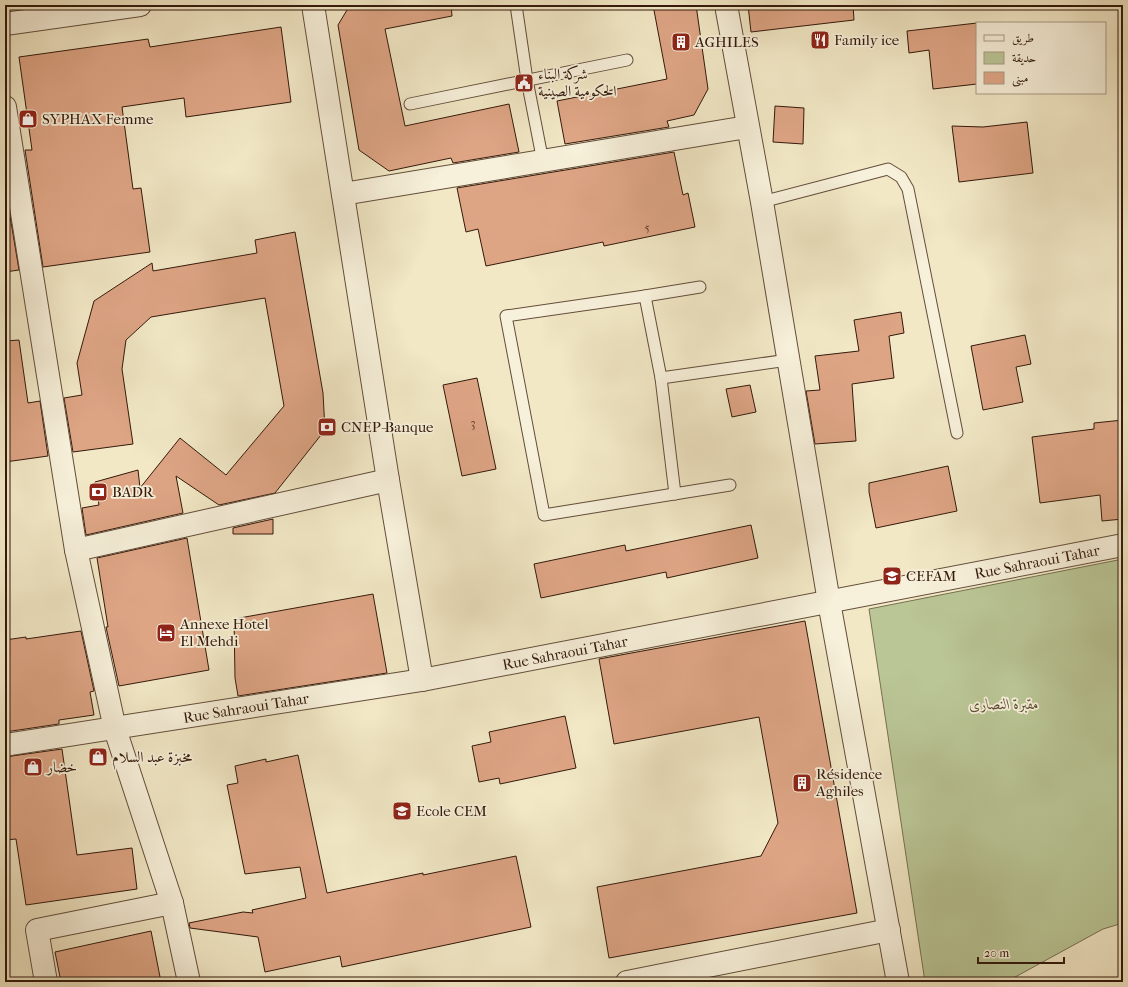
<svg xmlns="http://www.w3.org/2000/svg" width="1128" height="987" viewBox="0 0 1128 987" font-family="'IM FELL French Canon',Amiri,serif">
	<style>
		.green { fill: #bac696; stroke: #767050 }
		.building { fill: #dea585; stroke: #33190b }
		.lines { fill: none; stroke-linecap: round; stroke-linejoin: round }
		.service-casing { stroke: #634d3a; stroke-width: 13 }
		.minor-casing { stroke: #634d3a; stroke-width: 24 }
		.service { stroke: #f7f0da; stroke-width: 11 }
		.minor { stroke: #f7f0da; stroke-width: 22 }
		.labels { text-anchor: middle; stroke-width: 3.5; stroke-linejoin: round; paint-order: stroke }
		.number-label { font-size: 13px; fill: #5e3c2a }
		.poi-label { font-size: 15px; fill: #33190b; stroke: #f7f0da; text-anchor: start }
		.street-label { font-size: 15px; fill: #33190b; stroke: #f7f0da }
		.park-label { font-size: 15px; font-style: italic; fill: #5c4d35; stroke: #f7f0da }
	</style>
	<rect width="100%" height="100%" fill="#f2e8c6"/>
	<filter id="stains"><feTurbulence type="fractalNoise" baseFrequency=".005" numOctaves="4"/><feColorMatrix values="0 0 0 0 .2 0 0 0 0 .09 0 0 0 0 .02 0 0 0 .5 -.17"/></filter>
	<radialGradient id="worn" r=".72"><stop offset=".6" stop-color="#630" stop-opacity="0"/><stop offset="1" stop-color="#630" stop-opacity=".3"/></radialGradient>
	<polygon class="green" points="1123,559 1123,923 1103,929 1006,982 925,982 869,609"/>
	<g class="building">
		<polygon points="350,5 451,5 452,16 385,29 405,126 509,104 519,152 453,163 451,158 389,171 359,150 338,25"/>
		<polygon points="653,5 696,5 708,89 694,115 667,121 669,127 565,144 557,101 667,79"/>
		<polygon points="748,5 853,5 854,20 751,32"/>
		<polygon points="977,23 977,84 933,89 929,50 909,53 907,31"/>
		<polygon points="281,27 291,102 186,117 184,98 122,107 133,189 141,188 150,252 43,267 25,150 32,150 19,57 148,39 150,47"/>
		<polygon points="775,106 804,108 803,144 773,142"/>
		<polygon points="1027,122 1033,173 959,182 952,126 983,127"/>
		<polygon points="674,152 683,195 688,193 695,227 604,246 603,242 486,266 478,229 466,232 457,188"/>
		<polygon points="5,186 19,270 5,272"/>
		<polygon points="295,232 323,393 325,430 275,493 219,505 176,476 183,513 86,535 82,508 99,505 95,482 138,470 140,488 180,438 226,475 284,406 265,298 151,317 126,340 122,369 133,444 73,452 64,398 82,395 77,363 94,301 152,263 153,271 257,253 255,240"/>
		<polygon points="901,312 904,333 889,336 894,378 852,384 856,441 815,444 806,391 820,390 815,356 859,351 854,320"/>
		<polygon points="1025,335 1031,364 1016,367 1023,402 983,410 971,346"/>
		<polygon points="19,340 28,403 40,401 48,456 5,462 5,341"/>
		<polygon points="477,378 496,469 462,476 443,385"/>
		<polygon points="750,385 756,412 732,417 726,389"/>
		<polygon points="1123,420 1123,519 1102,521 1100,495 1040,503 1032,437 1094,429 1094,423"/>
		<polygon points="948,466 957,511 876,528 869,492 869,483"/>
		<polygon points="273,519 273,534 233,534 233,528"/>
		<polygon points="751,525 758,558 667,578 666,572 541,598 534,564 625,545 626,551"/>
		<polygon points="187,538 209,670 119,686 106,627 108,627 97,558"/>
		<polygon points="373,594 387,673 238,696 235,678 234,619"/>
		<polygon points="805,621 857,913 609,958 597,887 761,856 778,823 759,717 614,744 599,659"/>
		<polygon points="81,631 94,691 90,692 94,715 59,720 59,724 5,732 5,640 26,637 26,639"/>
		<polygon points="565,716 576,768 500,784 499,778 479,782 472,746 491,742 489,732"/>
		<polygon points="62,749 77,855 132,848 137,889 26,905 16,839 5,840 5,757"/>
		<polygon points="298,755 327,893 423,873 423,875 516,856 531,927 342,967 340,956 265,972 258,937 190,928 189,923 243,912 253,913 252,910 306,898 300,867 245,874 227,785 238,783 235,766 266,759 266,762"/>
		<polygon points="151,931 161,982 61,982 55,952"/>
	</g>
	<g class="lines">
		<defs>
			<g id="service">
				<polyline points="516,5 527,80 543,162"/>
				<polyline points="410,104 627,60"/>
				<polyline points="762,202 888,169 901,177 908,189 957,433"/>
				<polyline points="645,296 700,287"/>
				<polyline points="661,378 675,494"/>
				<polyline points="730,485 544,515 506,316 645,296 661,378 788,360"/>
			</g>
			<g id="minor">
				<polyline points="313,5 388,480 422,680"/>
				<polyline points="726,5 762,202 829,602 898,982"/>
				<polyline points="5,24 140,5"/>
				<polyline points="5,107 76,550 388,480"/>
				<polyline points="343,194 747,127"/>
				<polyline points="76,550 115,729 172,903 189,982"/>
				<polyline points="5,745 422,680 1123,545"/>
				<polyline points="46,982 37,930 172,903"/>
				<polyline points="627,982 889,930"/>
			</g>
		</defs>
		<use href="#service" class="service-casing"/>
		<use href="#minor" class="minor-casing"/>
		<use href="#service" class="service"/>
		<use href="#minor" class="minor"/>
	</g>
	<defs>
		<symbol id="restaurant-square" viewBox="-11 -11 22 22"><rect x="-9" y="-9" width="18" height="18" rx="4" fill="#8f2418" stroke="#f7f0da"/><path d="M-5-6h1v4h1v-4h1v4h1v-4h1v5L-1.5 .5V6h-2V.5L-5-1ZM5-6V6H3V1.5H1.5Q1.5-4 5-6Z" fill="#fff"/></symbol>
		<symbol id="building-square" viewBox="-11 -11 22 22"><rect x="-9" y="-9" width="18" height="18" rx="4" fill="#8f2418" stroke="#f7f0da"/><path d="M-4-6H4V6H1V3H-1V6H-4ZM-2.5-4.3h1.7v1.8h-1.7ZM.8-4.3h1.7v1.8H.8ZM-2.5-1h1.7V.8h-1.7ZM.8-1h1.7V.8H.8Z" fill="#fff"/></symbol>
		<symbol id="civic-square" viewBox="-11 -11 22 22"><rect x="-9" y="-9" width="18" height="18" rx="4" fill="#8f2418" stroke="#f7f0da"/><path d="M-.6-6.5H3V-4.5H.6V-3L4-1V1h2V6H-6V1h2V-1L-.6-3ZM-1.2 2.5V6h2.4V2.5Z" fill="#fff"/></symbol>
		<symbol id="shop-square" viewBox="-11 -11 22 22"><rect x="-9" y="-9" width="18" height="18" rx="4" fill="#8f2418" stroke="#f7f0da"/><path d="M-5-2.5h2.3a2.7 3.5 0 0 1 5.4 0H5L5.5 6h-11ZM-1.5-2.5h3a1.5 2.3 0 0 0-3 0Z" fill="#fff"/></symbol>
		<symbol id="bank-square" viewBox="-11 -11 22 22"><rect x="-9" y="-9" width="18" height="18" rx="4" fill="#8f2418" stroke="#f7f0da"/><path d="M-6-4H6V4H-6ZM0-2.3a2.3 2.3 0 1 0 0 4.6a2.3 2.3 0 1 0 0-4.6Z" fill="#fff"/></symbol>
		<symbol id="university-square" viewBox="-11 -11 22 22"><rect x="-9" y="-9" width="18" height="18" rx="4" fill="#8f2418" stroke="#f7f0da"/><path d="M0-5L7-2L0 1L-7-2ZM-4 1L0 2.5L4 1V4Q0 6-4 4Z" fill="#fff"/></symbol>
		<symbol id="hotel-square" viewBox="-11 -11 22 22"><rect x="-9" y="-9" width="18" height="18" rx="4" fill="#8f2418" stroke="#f7f0da"/><path d="M-6-4.5h1.5V1H6V5H4.5V3h-9V5H-6ZM-4 0a1.8 1.8 0 1 1 3.6 0ZM.5 0V-2.5h3Q6-2.5 6 0Z" fill="#fff"/></symbol>
		<symbol id="school-square" viewBox="-11 -11 22 22"><rect x="-9" y="-9" width="18" height="18" rx="4" fill="#8f2418" stroke="#f7f0da"/><path d="M0-5L7-2L0 1L-7-2ZM-4 1L0 2.5L4 1V4Q0 6-4 4Z" fill="#fff"/></symbol>
	</defs>
	<g fill-rule="evenodd">
		<use href="#restaurant-square" x="809" y="29" width="22" height="22"/>
		<use href="#building-square" x="670" y="31" width="22" height="22"/>
		<use href="#civic-square" x="513" y="72" width="22" height="22"/>
		<use href="#shop-square" x="17" y="108" width="22" height="22"/>
		<use href="#bank-square" x="316" y="416" width="22" height="22"/>
		<use href="#bank-square" x="87" y="481" width="22" height="22"/>
		<use href="#university-square" x="881" y="565" width="22" height="22"/>
		<use href="#hotel-square" x="155" y="622" width="22" height="22"/>
		<use href="#shop-square" x="87" y="746" width="22" height="22"/>
		<use href="#shop-square" x="22" y="756" width="22" height="22"/>
		<use href="#building-square" x="791" y="772" width="22" height="22"/>
		<use href="#school-square" x="391" y="800" width="22" height="22"/>
	</g>
	<g class="labels">
		<g class="number-label">
			<text x="647" y="232">5</text>
			<text x="473" y="427">3</text>
		</g>
		<g class="poi-label">
			<text x="834" y="45">Family ice</text>
			<text x="695" y="47">AGHILES</text>
			<text x="538" y="79">شركة البناء<tspan x="538" dy="17">الحكومية الصينية</tspan></text>
			<text x="42" y="124">SYPHAX Femme</text>
			<text x="341" y="432">CNEP-Banque</text>
			<text x="112" y="497">BADR</text>
			<text x="906" y="581">CEFAM</text>
			<text x="180" y="629">Annexe Hotel<tspan x="180" dy="17">El Mehdi</tspan></text>
			<text x="112" y="762">مخبزة عبد السلام</text>
			<text x="47" y="772">خضار</text>
			<text x="816" y="779">Résidence<tspan x="816" dy="17">Aghiles</tspan></text>
			<text x="416" y="816">Ecole CEM</text>
		</g>
		<g class="street-label">
			<text transform="translate(1037 562) rotate(-11)" y="5">Rue Sahraoui Tahar</text>
			<text transform="translate(565 653) rotate(-11)" y="5">Rue Sahraoui Tahar</text>
			<text transform="translate(246 708) rotate(-9)" y="5">Rue Sahraoui Tahar</text>
		</g>
		<g class="park-label">
			<text x="1004" y="709">مقبرة النصارى</text>
		</g>
	</g>
	<rect width="1128" height="987" fill="none" stroke="#f2e8c6" stroke-width="20"/>
	<rect x="6" y="6" width="1116" height="975" fill="none" stroke="#33190b" stroke-width="2"/>
	<rect x="10" y="10" width="1108" height="967" fill="none" stroke="#33190b"/>
	<rect x="976" y="22" width="130" height="72" fill="#f7f0da" stroke="#a99a87"/>
	<rect x="984" y="35" width="20" height="6" fill="#f7f0da" stroke="#a99a87"/>
	<text x="1012" y="42" font-size="12" fill="#33190b">طريق</text>
	<rect x="984" y="52" width="20" height="12" fill="#bac696" stroke="#a99a87"/>
	<text x="1012" y="62" font-size="12" fill="#33190b">حديقة</text>
	<rect x="984" y="72" width="20" height="12" fill="#dea585" stroke="#a99a87"/>
	<text x="1012" y="82" font-size="12" fill="#33190b">مبنى</text>
	<path d="M978 957v6h86v-6" fill="none" stroke="#33190b" stroke-width="2"/>
	<text x="984" y="957" font-size="12" fill="#33190b" stroke="#f7f0da" stroke-width="3" paint-order="stroke">20 m</text>
	<rect width="100%" height="100%" filter="url(#stains)"/>
	<rect width="100%" height="100%" fill="url(#worn)"/>
</svg>
